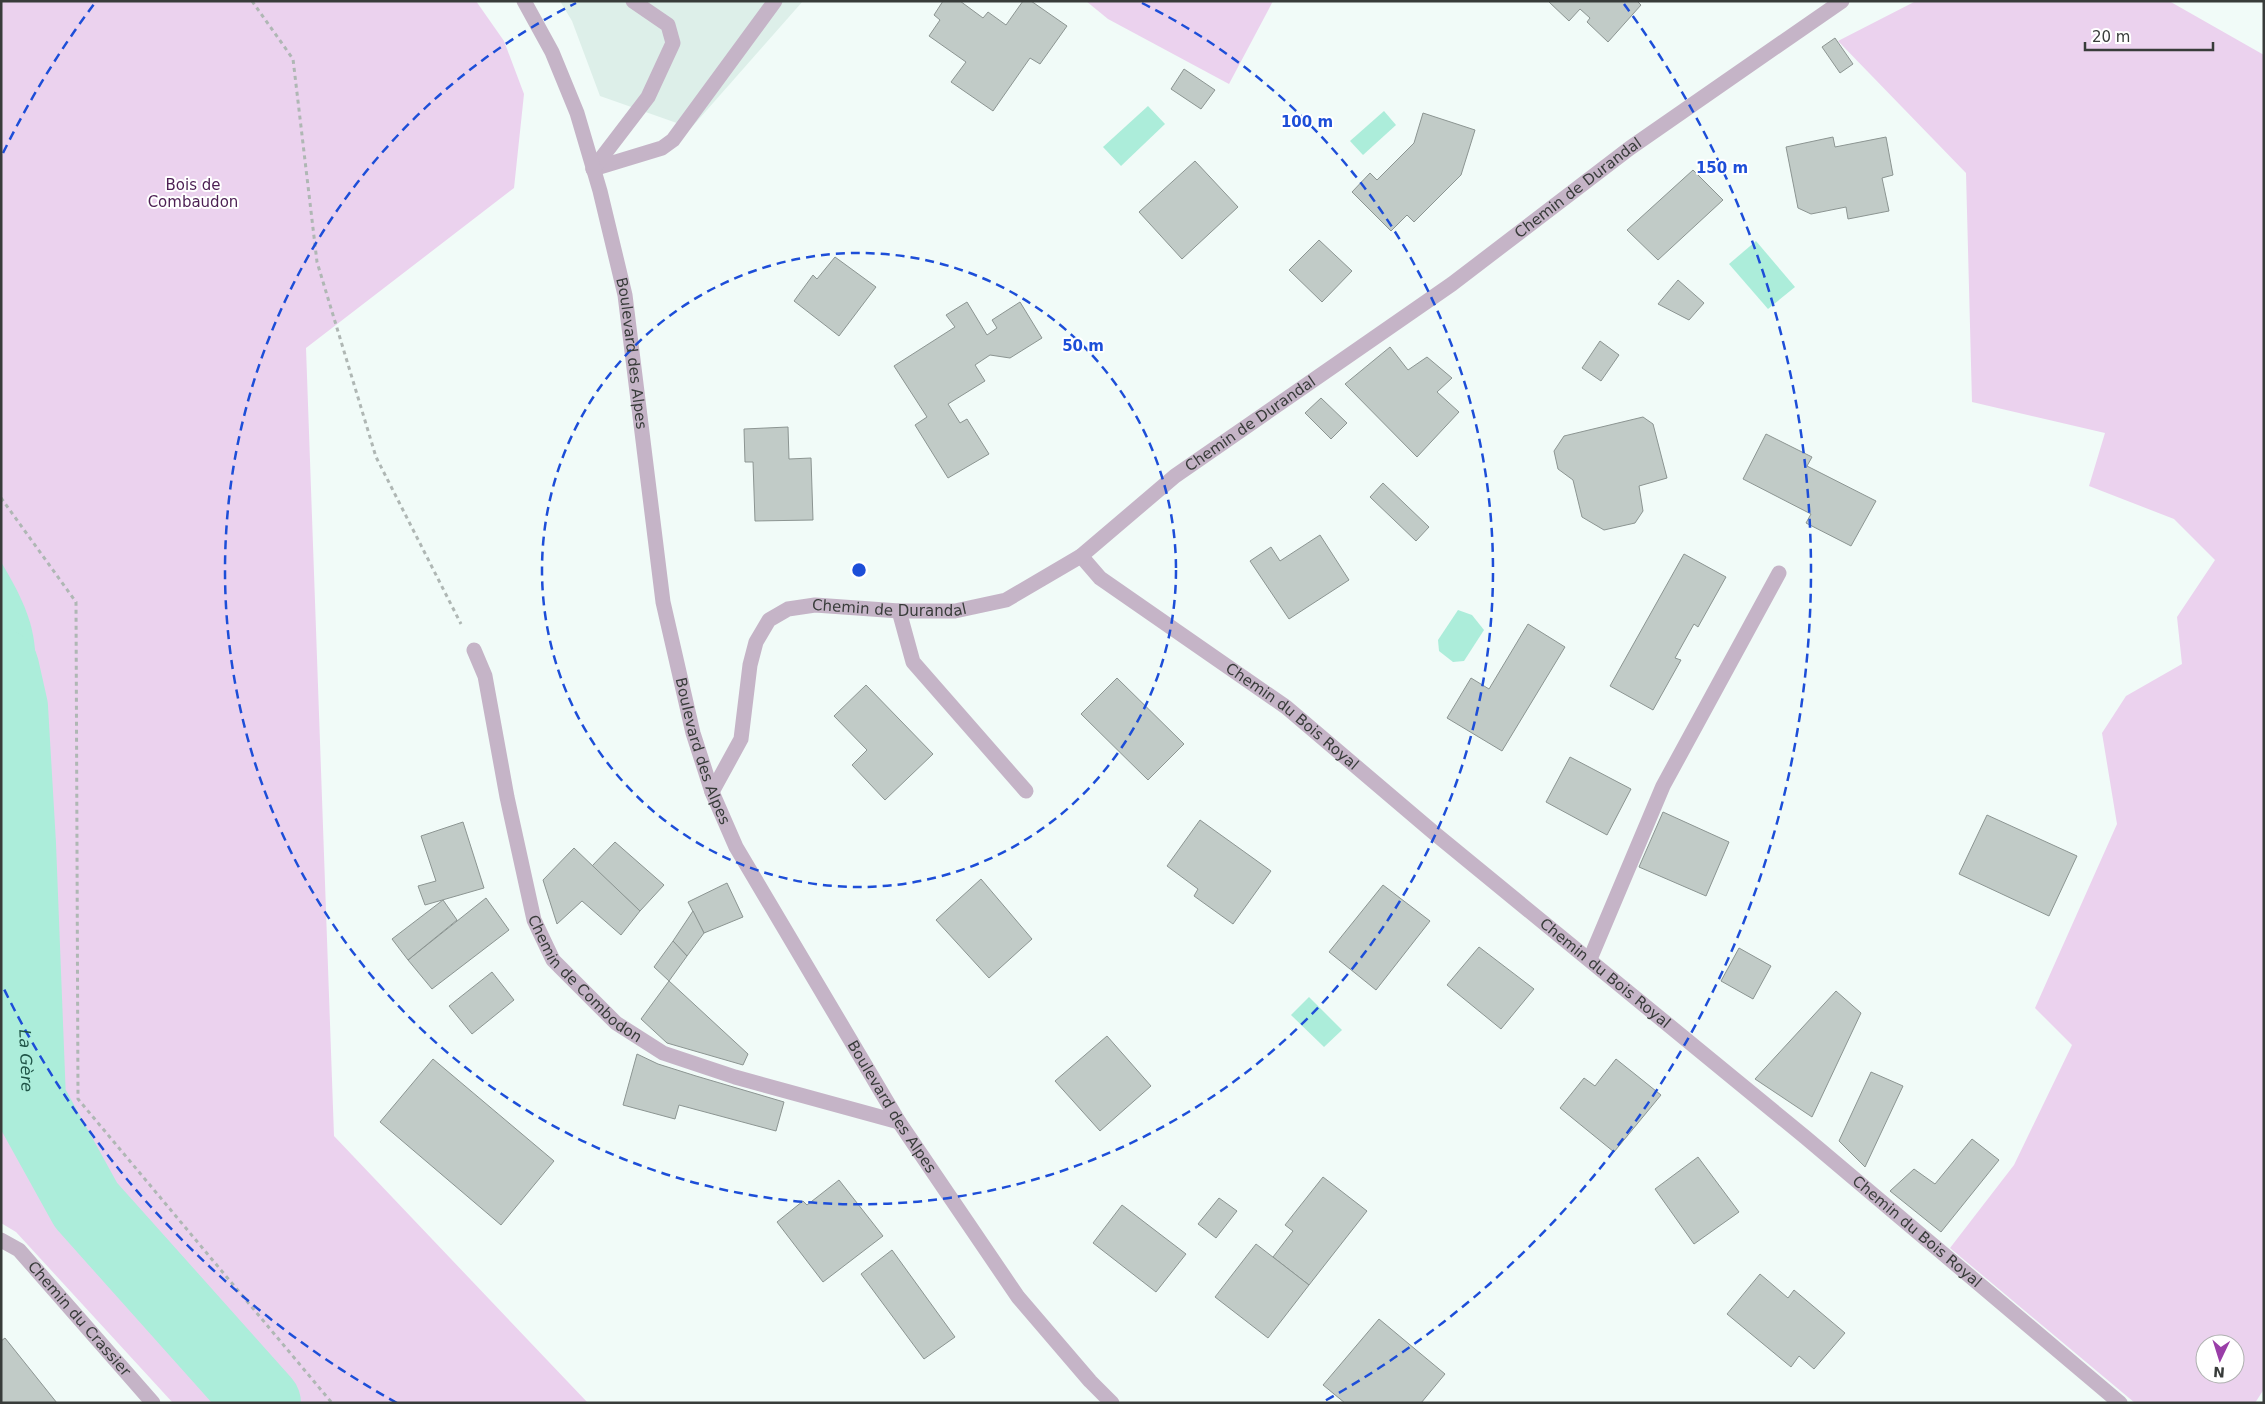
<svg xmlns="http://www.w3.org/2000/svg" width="2265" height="1404" viewBox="0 0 2265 1404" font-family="'DejaVu Sans',sans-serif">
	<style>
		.built { fill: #ddefe9 }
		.green { fill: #ebd2ee; fill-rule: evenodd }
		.water { fill: #acedda }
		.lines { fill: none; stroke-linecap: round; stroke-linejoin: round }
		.river { stroke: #acedda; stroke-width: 76 }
		.building { fill: #c1cbc7; stroke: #8c9592 }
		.path { stroke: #afb7b4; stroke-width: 3; stroke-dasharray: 4 4; stroke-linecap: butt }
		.service { stroke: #c5b4c7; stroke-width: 15 }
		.minor { stroke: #c5b4c7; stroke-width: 15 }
		.tertiary { stroke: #c5b4c7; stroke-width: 15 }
		.ring { fill: none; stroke: #1d4ed8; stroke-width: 2.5; stroke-dasharray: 9 6 }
		.labels { text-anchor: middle; stroke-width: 4; stroke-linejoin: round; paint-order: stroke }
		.park-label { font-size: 15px; fill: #4c1f53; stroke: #fff }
		.street-label { font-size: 15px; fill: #383c3a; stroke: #fff }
		.water-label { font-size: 16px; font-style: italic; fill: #1e5346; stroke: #fff }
		.centre { fill: #1d4ed8; stroke: #fff; stroke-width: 2.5 }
		.ring-label { font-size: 15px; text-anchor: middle; font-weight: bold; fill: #1d4ed8; stroke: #fff; stroke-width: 4; stroke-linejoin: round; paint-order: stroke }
	</style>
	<rect width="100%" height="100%" fill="#f1fbf8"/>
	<polygon class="built" points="560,1 803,1 691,128 600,96 572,21"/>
	<g class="green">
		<polygon points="1,1 476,1 504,41 524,94 514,188 306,348 334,1136 588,1403 173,1403 16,1232 1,1223"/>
		<polygon points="1086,1 1273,1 1229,84 1108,19"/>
		<path d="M1916,1H2169L2264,55V1389L2255,1403H2135L1950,1248L2014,1165L2072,1045L2035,1008L2117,824L2102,733L2126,696L2182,664L2177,617L2215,560L2174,519L2089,486L2105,433L1972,402L1966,173L1838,41ZM2205,1344H2235V1374H2205Z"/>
	</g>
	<g class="water">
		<polygon points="1148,106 1165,124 1121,166 1103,147"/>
		<polygon points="1384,111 1396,125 1363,155 1350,141"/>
		<polygon points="1756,241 1795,287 1768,309 1729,264"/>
		<path d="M1,562C37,622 41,647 30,716L1,714Z"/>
		<polygon points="1458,610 1472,615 1484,630 1464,661 1453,662 1439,651 1438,640"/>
		<polygon points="1309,997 1342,1030 1324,1047 1291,1015"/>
	</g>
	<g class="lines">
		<path class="river" id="s1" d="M1,667L10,707L18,844L28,1100L86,1205L263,1403"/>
	</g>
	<g class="building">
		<polygon points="943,1 960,1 983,18 988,12 1006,25 1023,1 1031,1 1067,26 1040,64 1030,58 993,111 951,82 966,62 929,36 940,20 934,15"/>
		<polygon points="1548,1 1637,1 1641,5 1608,42 1587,22 1590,18 1580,9 1569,21"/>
		<polygon points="1835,38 1853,64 1840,73 1822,47"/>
		<polygon points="1184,69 1215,90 1201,109 1171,89"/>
		<polygon points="1423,113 1475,130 1461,175 1414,222 1407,215 1391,231 1352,192 1370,173 1377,180 1414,143"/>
		<polygon points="1833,137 1835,147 1886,137 1893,175 1882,178 1889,211 1848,219 1846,207 1811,214 1798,208 1786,147"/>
		<polygon points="1195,161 1238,207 1182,259 1139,212"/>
		<polygon points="1693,170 1723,200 1658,260 1627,230"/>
		<polygon points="1319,240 1352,271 1322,302 1289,270"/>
		<polygon points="835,257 876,287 839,336 794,301 813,275 817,279"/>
		<polygon points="1678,280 1704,303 1689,320 1658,304"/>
		<polygon points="967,302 987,335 997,328 992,320 1020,302 1042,338 1010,358 990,355 975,365 985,381 948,404 960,423 967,419 989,454 948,478 915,425 927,417 894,366 955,327 946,315"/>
		<polygon points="1600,341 1619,355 1601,381 1582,368"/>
		<polygon points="1390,347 1408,370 1427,357 1452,378 1437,392 1459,412 1417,457 1345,384"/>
		<polygon points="1321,398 1347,423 1331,439 1305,413"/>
		<polygon points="1643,417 1653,424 1667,478 1639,486 1643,511 1635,523 1604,530 1582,517 1573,480 1558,469 1554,451 1564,436"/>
		<polygon points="788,427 789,459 811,458 813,520 755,521 753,462 745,462 744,429"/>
		<polygon points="1766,434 1812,457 1807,466 1876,501 1851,546 1806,523 1811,514 1743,479"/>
		<polygon points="1383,483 1429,527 1416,541 1370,497"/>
		<polygon points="1320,535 1349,580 1289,619 1250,561 1271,547 1280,561"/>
		<polygon points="1684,554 1726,577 1698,627 1694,624 1675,658 1681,660 1653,710 1610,686"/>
		<polygon points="1528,624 1565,647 1502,751 1447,718 1471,678 1489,689"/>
		<polygon points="1117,678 1184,744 1148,780 1081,714"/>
		<polygon points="866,685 933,754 885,800 852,765 867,750 834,716"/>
		<polygon points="1570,757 1631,789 1607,835 1546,802"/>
		<polygon points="1663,812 1729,842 1706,896 1639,867"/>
		<polygon points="1987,815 2077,856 2049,916 1959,874"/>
		<polygon points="1200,820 1271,871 1233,924 1194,896 1198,889 1167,866"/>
		<polygon points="463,822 484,888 425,905 418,886 436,881 421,836"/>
		<polygon points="615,842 664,885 640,911 592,866"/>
		<polygon points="574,848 640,911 621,935 582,901 557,924 543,880"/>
		<polygon points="981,879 1032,939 989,978 936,920"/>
		<polygon points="727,883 743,917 704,933 688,902"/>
		<polygon points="1383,885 1430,921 1376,990 1329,952"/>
		<polygon points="486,898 509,930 432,989 408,960"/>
		<polygon points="443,900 457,920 408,960 392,939"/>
		<polygon points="693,911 704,933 687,956 673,941"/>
		<polygon points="673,941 687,956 669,981 654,967"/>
		<polygon points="1479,947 1534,989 1501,1029 1447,985"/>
		<polygon points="1739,948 1771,966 1753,999 1721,981"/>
		<polygon points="492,972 514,1000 472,1034 449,1006"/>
		<polygon points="669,981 748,1054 743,1065 667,1043 641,1019"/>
		<polygon points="1836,991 1861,1013 1812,1117 1755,1079"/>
		<polygon points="1107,1036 1151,1086 1100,1131 1055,1081"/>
		<polygon points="637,1054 658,1064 696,1076 784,1102 776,1131 679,1105 675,1119 623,1105"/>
		<polygon points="433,1059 554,1161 501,1225 380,1122"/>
		<polygon points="1616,1059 1661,1095 1614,1152 1560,1108 1584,1078 1595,1086"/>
		<polygon points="1871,1072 1903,1086 1865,1167 1839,1141"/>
		<polygon points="1972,1139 1999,1160 1941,1232 1890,1191 1914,1169 1935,1184"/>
		<polygon points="1698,1157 1739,1212 1694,1244 1655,1189"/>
		<polygon points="1323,1177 1367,1211 1309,1285 1273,1257 1293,1231 1285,1225"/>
		<polygon points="839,1180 883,1236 823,1282 777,1222 803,1201 807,1205"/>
		<polygon points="1219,1198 1237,1211 1216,1238 1198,1224"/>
		<polygon points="1122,1205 1186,1254 1156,1292 1093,1243"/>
		<polygon points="1256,1244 1309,1285 1268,1338 1215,1297"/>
		<polygon points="892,1250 955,1337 924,1359 861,1274"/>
		<polygon points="1760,1274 1788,1298 1794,1290 1845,1333 1814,1369 1799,1356 1791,1367 1727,1314"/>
		<polygon points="1379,1319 1445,1374 1421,1403 1345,1403 1323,1385"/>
		<polygon points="5,1338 57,1403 1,1403 1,1341"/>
	</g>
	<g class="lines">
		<g class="path">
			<polyline points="252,1 293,59 317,262 376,457 461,624"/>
			<polyline points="1,498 76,602 78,1099 332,1403"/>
		</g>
		<g class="service">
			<polyline points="593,169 662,148 673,140 775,1"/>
			<polyline points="593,169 648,97 673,43 668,25 633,1"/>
			<polyline points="899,611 913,662 1026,791"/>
			<polyline points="1590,959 1663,786 1779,573"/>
			<path id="s2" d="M1,1240L19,1250L153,1403"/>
		</g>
		<g class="minor">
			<path id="s3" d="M1081,556L1100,578L1286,707L1433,832L1805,1137L2120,1403"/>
			<path id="s4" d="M474,650L485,676L507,797L534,920L553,960L616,1023L663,1053L735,1077L899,1122"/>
			<path id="s5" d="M712,792L741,739L750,665L756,642L769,620L788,609L815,605L899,611H955L1006,600L1081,556L1175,476L1452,284L1630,148L1842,1"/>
		</g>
		<path class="tertiary" id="s6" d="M524,1L552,52L577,113L600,191L625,295L663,602L693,733L712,792L736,847L899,1122L1018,1297L1090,1381L1112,1403"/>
	</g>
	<g class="ring">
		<circle cx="859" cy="570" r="317"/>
		<path d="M1142 3A634 634 0 1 1 576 3"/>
		<path d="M397 1403A952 952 0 0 1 3 987M3 153A952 952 0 0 1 94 4M1624 4A952 952 0 0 1 1321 1403"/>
	</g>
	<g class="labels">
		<g class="park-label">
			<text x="193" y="190">Bois de<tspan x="193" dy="17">Combaudon</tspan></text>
		</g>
		<g class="street-label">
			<text dy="5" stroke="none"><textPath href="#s5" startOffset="1132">Chemin de Durandal</textPath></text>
			<text dy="5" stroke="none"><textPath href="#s6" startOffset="371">Boulevard des Alpes</textPath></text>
			<text dy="5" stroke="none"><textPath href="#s5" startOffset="728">Chemin de Durandal</textPath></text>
			<text dy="5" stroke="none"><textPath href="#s5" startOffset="308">Chemin de Durandal</textPath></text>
			<text dy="5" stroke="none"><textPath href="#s3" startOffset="266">Chemin du Bois Royal</textPath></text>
			<text dy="5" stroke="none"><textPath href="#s6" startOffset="776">Boulevard des Alpes</textPath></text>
			<text dy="5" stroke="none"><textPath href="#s3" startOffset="671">Chemin du Bois Royal</textPath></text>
			<text dy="5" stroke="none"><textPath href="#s4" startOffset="356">Chemin de Combodon</textPath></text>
			<text dy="5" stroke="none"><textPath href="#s6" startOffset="1181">Boulevard des Alpes</textPath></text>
			<text dy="5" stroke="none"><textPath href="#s3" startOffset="1076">Chemin du Bois Royal</textPath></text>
			<text dy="5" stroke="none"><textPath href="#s2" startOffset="112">Chemin du Crassier</textPath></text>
		</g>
		<g class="water-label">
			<text dy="6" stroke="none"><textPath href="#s1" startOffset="395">La Gère</textPath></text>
		</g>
	</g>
	<circle cx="859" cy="570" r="8" class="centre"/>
	<g class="ring-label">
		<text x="1307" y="127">100 m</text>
		<text x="1722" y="173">150 m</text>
		<text x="1083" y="351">50 m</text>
	</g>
	<rect width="2265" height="1404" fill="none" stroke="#383c3a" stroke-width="5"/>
	<g transform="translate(2220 1359) rotate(184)"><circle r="24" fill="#ffffff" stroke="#afb1b0"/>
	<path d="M0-4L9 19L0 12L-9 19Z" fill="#9a3ea8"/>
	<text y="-8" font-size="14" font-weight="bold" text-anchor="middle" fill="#383c3a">N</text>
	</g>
	<path d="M2085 42v8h128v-8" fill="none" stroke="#383c3a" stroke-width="2.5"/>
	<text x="2092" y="42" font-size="15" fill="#383c3a" stroke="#ffffff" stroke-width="4" paint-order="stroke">20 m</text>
</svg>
